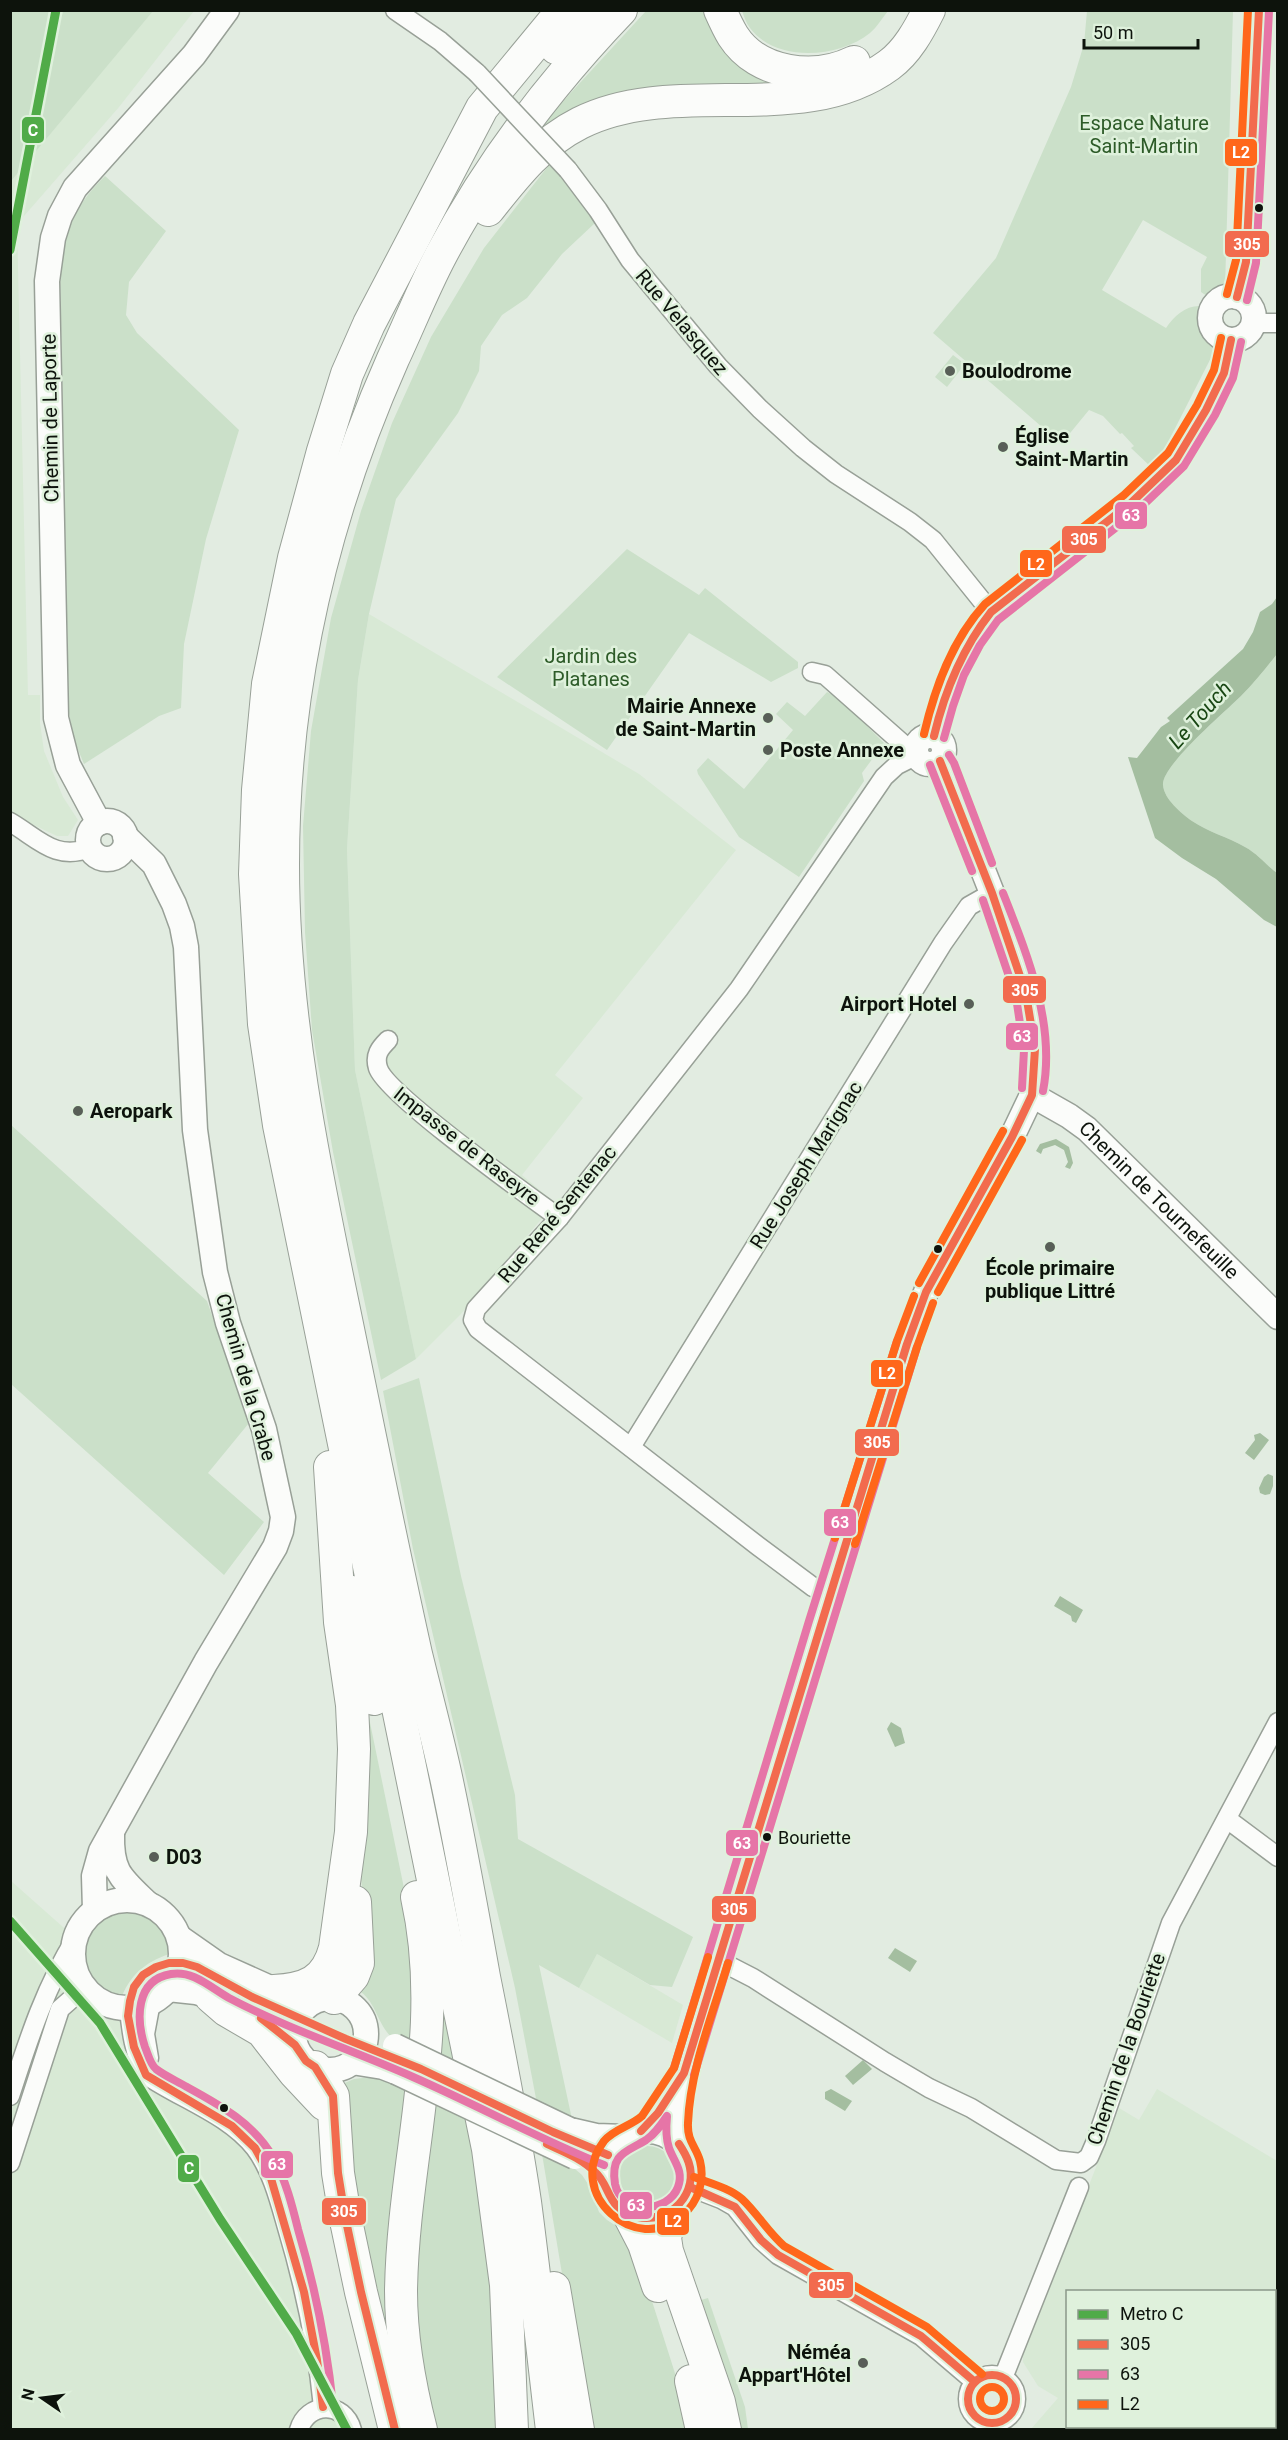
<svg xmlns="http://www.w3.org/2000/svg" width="1288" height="2440" viewBox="0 0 1288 2440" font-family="Roboto,sans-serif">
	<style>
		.built { fill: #d8e9d5 }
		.green { fill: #cbe0c9 }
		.water { fill: #a4bea0 }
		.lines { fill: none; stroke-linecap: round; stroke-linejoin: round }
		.street-casing { stroke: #98a097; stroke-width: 21 }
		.secondary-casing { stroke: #98a097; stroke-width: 27 }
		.highway-casing { stroke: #98a097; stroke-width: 34 }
		.street { stroke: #fbfcfa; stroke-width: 18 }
		.secondary { stroke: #fbfcfa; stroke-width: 24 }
		.highway { stroke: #fbfcfa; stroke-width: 32 }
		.street-bridge-casing { stroke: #98a097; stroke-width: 21; stroke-linecap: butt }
		.secondary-bridge-casing { stroke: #98a097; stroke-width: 27; stroke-linecap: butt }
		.street-bridge { stroke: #fbfcfa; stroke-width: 18 }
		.secondary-bridge { stroke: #fbfcfa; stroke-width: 24 }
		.bus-1-casing { stroke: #dff1dc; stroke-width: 12 }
		.bus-2-casing { stroke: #dff1dc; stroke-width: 12 }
		.bus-3-casing { stroke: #dff1dc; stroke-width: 12 }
		.bus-1 { stroke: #f26b4e; stroke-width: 8 }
		.bus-2 { stroke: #e675a7; stroke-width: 8 }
		.bus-3 { stroke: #ff671b; stroke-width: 8 }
		.metro-1-casing { stroke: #dff1dc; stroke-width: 14 }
		.metro-1 { stroke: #50ab48; stroke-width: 9 }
		.bus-dot { fill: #0d130c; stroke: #dff1dc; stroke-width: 2 }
		.poi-dot { fill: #585f57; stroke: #dff1dc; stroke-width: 2 }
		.labels { text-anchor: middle; stroke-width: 5; stroke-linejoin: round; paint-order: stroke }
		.bus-label { font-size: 18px; fill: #0d130c; stroke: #dff1dc; text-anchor: start }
		.park-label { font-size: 20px; fill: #2d5b28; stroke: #dff1dc }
		.street-label { font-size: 20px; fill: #0d130c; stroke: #dff1dc }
		.poi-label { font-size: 20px; font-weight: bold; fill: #0d130c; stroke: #dff1dc; text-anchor: start }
		.water-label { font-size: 21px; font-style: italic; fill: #184613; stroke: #dff1dc }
		.line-badge { stroke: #dff1dc; stroke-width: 2 }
		.badge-label { font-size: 16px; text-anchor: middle; font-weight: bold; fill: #fff }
	</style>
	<rect width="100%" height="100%" fill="#e2ece1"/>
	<g class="built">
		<polygon points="11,11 194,11 119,107 17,224 28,695 40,695 40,723 44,751 63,797 78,820 68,836 57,836 17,817 11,811"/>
		<polygon points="369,614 639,774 736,850 555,1075 583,1098 522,1175 555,1203 461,1314 416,1359 355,1070 347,849 358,680"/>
		<polygon points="10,1880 72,1935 69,1959 81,1991 102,2007 125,2019 160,2085 234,2127 280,2205 347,2429 11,2429"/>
		<polygon points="597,1954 683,2005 672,2043 579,1988"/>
		<polygon points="1157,2089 1277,2161 1277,2421 1274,2419 1274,2292 1068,2292 1068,2426 1161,2427 1159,2429 1031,2429 1058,2398 1038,2386 1023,2362 1023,2355 1119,2108 1139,2120"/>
	</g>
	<g class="green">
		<polygon points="11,10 153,11 11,181 10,11"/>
		<polygon points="646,11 711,11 776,77 768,88 547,128 544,122"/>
		<path d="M742,11H888C883,17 877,27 870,33C839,58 776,63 750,28C746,23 744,16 742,11Z"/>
		<path d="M1087,11H1233L1225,288C1216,295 1211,300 1201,292V269L1207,257L1143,220L1102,290L1166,328C1174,316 1186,305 1201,306L1205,311L1207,327L1217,346L1162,454L1151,467L1131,448L1134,446L1122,433L1120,434L1103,416L1089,410L1066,438L1062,434L1057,440L933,333L996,258L1071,87L1084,44Z"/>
		<polygon points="549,165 558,174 595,223 562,254 527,298 502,315 481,346 479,371 458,413 396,499 369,614 358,680 347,849 355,1070 416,1359 381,1380 333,1152 312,1030 305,932 303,826 311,731 331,618 361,511 392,423 431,337 484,248"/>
		<path d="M105,176L166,231L129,282L126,315L137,333L239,430L206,539L184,644L181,708L159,716L84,764L74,740L69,713L60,269C67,227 74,207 105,176Z"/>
		<polygon points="953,355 965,364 947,387 935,377"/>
		<polygon points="627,549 699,595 705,588 798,662 798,668 771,682 689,633 607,750 497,677"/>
		<path d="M1277,654V873C1266,865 1258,854 1245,847C1228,837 1208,832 1192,821C1181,813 1164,799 1163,785C1161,766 1226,711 1241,696C1254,683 1266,668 1277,654Z"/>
		<polygon points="827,692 839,698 884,743 862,773 864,781 799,877 739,837 698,774 697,770 708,758 744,789 793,730 776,714 787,702 805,716"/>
		<polygon points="11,1125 207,1301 249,1423 208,1473 264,1522 224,1575 11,1384"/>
		<polygon points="419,1378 461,1576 515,1795 518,1839 693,1937 672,1987 650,1985 597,1954 579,1988 539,1965 573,2124 538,2109 515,1988 413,1549 383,1391"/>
		<path d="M367,1708L413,1932L417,2050C410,2047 402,2044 395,2040C377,2027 377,2001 358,1990L369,1954L359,1859Z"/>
		<path d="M125,1908C156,1912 164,1925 173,1953C149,1960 132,1972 122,1996C81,2000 58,1921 125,1908Z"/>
		<polygon points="447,2018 457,2070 434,2058 437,2019"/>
		<polygon points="371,2077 390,2080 413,2092 394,2364 363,2242 340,2085 354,2079"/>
		<polygon points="430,2101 467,2119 484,2231 492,2313 496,2429 428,2430 408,2307"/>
		<circle cx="647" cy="2176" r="30"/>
		<polygon points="542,2154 575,2169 582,2175 590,2187 599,2212 607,2220 627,2233 651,2298 688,2414 688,2429 588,2429"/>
		<polygon points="708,2298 745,2407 748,2429 734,2429 694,2302"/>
	</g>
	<g class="water">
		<path d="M1277,597V654C1266,668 1254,683 1241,696C1226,711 1161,766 1163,785C1164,799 1181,813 1192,821C1208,832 1228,837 1245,847C1258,854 1266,865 1277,873V927L1264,920L1216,879L1182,858L1155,838L1128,757L1137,758L1161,727L1170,721L1167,718L1243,649L1253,632L1260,612L1272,604Z"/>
		<polygon points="1056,1139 1069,1147 1073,1163 1070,1169 1065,1167 1068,1162 1064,1150 1055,1145 1043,1149 1041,1154 1036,1151 1040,1144"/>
		<polygon points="1260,1433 1269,1440 1254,1460 1245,1453 1255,1440 1254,1435"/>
		<polygon points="1268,1474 1273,1476 1273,1486 1270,1494 1265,1495 1260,1493 1259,1488 1264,1477"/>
		<polygon points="1060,1596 1083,1610 1076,1623 1072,1621 1071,1616 1054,1606"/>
		<polygon points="891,1722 901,1728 905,1743 895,1747 887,1729"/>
		<polygon points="895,1948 917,1961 910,1972 888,1958"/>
		<polygon points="863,2060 872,2069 853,2085 845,2076"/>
		<polygon points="831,2089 852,2101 845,2111 825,2099 825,2092"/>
	</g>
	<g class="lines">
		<defs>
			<g id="street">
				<polyline points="395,10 440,41 477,73"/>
				<polyline points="568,170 598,210 630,260 718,366 760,409 803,448 836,474 910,522 933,540 991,612"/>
				<polyline points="1253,323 1278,323"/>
				<polyline points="812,672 825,675 903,744 916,748"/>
				<path d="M10,822C39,839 55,861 90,848"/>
				<path d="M388,1040C380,1048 374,1055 378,1068C386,1094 528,1195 559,1218"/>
				<polyline points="631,1447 943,943 969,906 992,893"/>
				<polyline points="828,1595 813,1587 758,1546 478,1329 473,1320 476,1309 559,1218 739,989 884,777 897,765 917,755"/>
				<polyline points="1227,1819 1278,1857"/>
				<polyline points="718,1960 753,1978 885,2062 929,2088 971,2108 1056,2160 1081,2163 1089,2157 1096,2141 1171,1923 1278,1722"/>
				<path d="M129,2008C131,2031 134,2054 146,2075C181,2099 228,2114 255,2148C271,2169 279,2199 286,2224C304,2284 317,2344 323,2407"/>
				<polyline points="149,2058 145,2034 151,2002"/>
				<path d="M10,2096C28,2041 45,1987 76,1938"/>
				<polyline points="10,2163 60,2009 77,1994 87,1989"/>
				<polyline points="690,2187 721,2199 735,2207 761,2240 778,2255 921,2336 975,2382"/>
				<circle cx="992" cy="2399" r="24"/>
				<polyline points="1003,2378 1079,2187"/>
				<path d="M299,2430C307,2402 344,2400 352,2430"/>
			</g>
			<g id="secondary">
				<circle cx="1232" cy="318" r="22"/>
				<polyline points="1237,297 1246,262 1259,10"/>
				<circle cx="930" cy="750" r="14"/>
				<path d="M934,736C943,692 961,647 991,612L1131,503L1176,460L1206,410L1224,373L1231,340"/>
				<circle cx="107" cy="840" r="19"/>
				<polyline points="99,823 68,765 56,718 47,281 53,238 60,216 75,188 194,55 227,10"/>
				<path id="s1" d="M1032,1095L1069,1116L1087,1129L1278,1317"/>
				<path d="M112,1834C111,1872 121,1878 147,1903"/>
				<circle cx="127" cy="1954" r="54"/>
				<polyline points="95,1910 94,1876 101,1851 206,1662 275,1547 281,1531 283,1517 264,1429 228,1323 215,1272 195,1130 186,947 182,926 174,904 154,864 125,836"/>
				<polyline points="179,1937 219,1965 288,1996"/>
				<polyline points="168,1989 196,1992 227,2001"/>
				<circle cx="330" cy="2034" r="36"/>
				<polyline points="352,2062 383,2067 396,2072"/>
				<polyline points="570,2130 596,2136 625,2137"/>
				<polyline points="641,2131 658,2113 680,2081"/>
				<circle cx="647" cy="2175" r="44"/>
				<polyline points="679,2144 677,2117 684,2073 845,1541 907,1344 926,1292 1012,1137 1032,1095 1035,1049 1026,994 992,893 940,761"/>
			</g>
			<g id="highway">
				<path d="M720,10C724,19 728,28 733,36C758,75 815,81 854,62"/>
				<polyline points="556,48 589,10"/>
				<path d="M488,210C515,176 540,143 580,123C675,75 802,129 889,65C907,52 919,30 929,10"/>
				<polyline points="353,1592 374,1699"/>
				<path d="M417,1897C447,2031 403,2157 401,2291C401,2338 409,2383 421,2430"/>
				<path d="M274,1991C306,1989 326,1982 335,1948L351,1832L354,1749L352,1705L340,1622L330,1467"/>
				<polyline points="211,1997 226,2010 262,2031 294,2072 324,2104"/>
				<polyline points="334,1998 353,1976 358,1963 355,1902"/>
				<polyline points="315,2067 333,2096 338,2173 345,2216 361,2292 395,2430"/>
				<polyline points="671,2212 665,2238 667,2251 719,2402 725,2430"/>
				<polyline points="629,2215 644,2244 658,2286"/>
				<polyline points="554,2288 578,2430"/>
				<polyline points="691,2381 702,2430"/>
				<polyline points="512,2430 506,2285 488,2149 279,1125 264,1024 255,874 258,790 268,684 294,558 323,451 347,374 369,324 482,108 563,10"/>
				<path d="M552,2430C543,2354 535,2278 525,2202C514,2127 499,2052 484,1977C472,1910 460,1843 446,1777C437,1736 426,1695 416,1654C390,1538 367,1421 343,1305C313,1160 283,1014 283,865C283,690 322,519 393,359C409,325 423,289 441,255C488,166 551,83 621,10"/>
			</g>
		</defs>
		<use href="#street" class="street-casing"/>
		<use href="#secondary" class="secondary-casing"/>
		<use href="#highway" class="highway-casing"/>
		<use href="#street" class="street"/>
		<use href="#secondary" class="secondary"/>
		<use href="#highway" class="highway"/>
		<defs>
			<polyline id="street-bridge" points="477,73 568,170"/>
			<g id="secondary-bridge">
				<polyline points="395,2046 570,2130"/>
				<polyline points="396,2072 575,2157"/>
			</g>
		</defs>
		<use href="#street-bridge" class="street-bridge-casing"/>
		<use href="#secondary-bridge" class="secondary-bridge-casing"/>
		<use href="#street-bridge" class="street-bridge"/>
		<use href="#secondary-bridge" class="secondary-bridge"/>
		<defs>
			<g id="bus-1">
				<polyline points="1237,297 1246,262 1259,10"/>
				<path d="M934,736C945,690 962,649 991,612L1131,503L1176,460L1206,410L1224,373L1231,340"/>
				<polyline points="261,2018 295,2045 306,2061 315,2067 333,2096 338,2173 345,2216 361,2292 395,2430"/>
				<polyline points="641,2131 658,2113 684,2073 907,1344 926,1292 1012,1137 1032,1095 1035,1049 1026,994 992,893 940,761"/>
				<path d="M547,2144C564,2152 581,2158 595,2172C606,2181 607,2196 617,2206C642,2230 683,2216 690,2183C693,2168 687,2156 679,2144"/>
				<polyline points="690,2187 735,2207 761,2240 778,2255 921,2336 975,2382"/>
				<circle cx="992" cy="2399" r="24"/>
				<polyline points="323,2407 317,2360 304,2292 270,2175 255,2148 232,2126 146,2075 134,2047 128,2016 130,2001 134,1987 143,1975 156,1967 169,1963 183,1963 197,1967 252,1997 346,2039 421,2069 553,2132 608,2155"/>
			</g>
			<g id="bus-2">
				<polyline points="1247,300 1256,263 1269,11"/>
				<polyline points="944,738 953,706 964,675 980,645 998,620 1137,511 1184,466 1215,415 1233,378 1241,342"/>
				<polyline points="949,755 954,763 992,863"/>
				<polyline points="930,765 972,871"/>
				<path d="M1003,893C1027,954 1056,1024 1043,1091"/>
				<polyline points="983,900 1016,997 1024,1050 1022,1088"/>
				<polyline points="674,2068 809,1621 897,1341"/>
				<polyline points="694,2075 917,1347"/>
				<path d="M667,2116C666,2126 666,2139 669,2148C674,2162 684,2171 678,2187C668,2214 621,2214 615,2184C610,2153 627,2152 646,2140C655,2134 661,2125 667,2116Z"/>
				<path d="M333,2406C327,2346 315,2287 298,2229C292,2205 286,2181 274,2159C255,2124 220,2105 187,2087C177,2081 165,2076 156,2069C150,2064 148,2054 145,2047C136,2020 135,1980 171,1974C193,1970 211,1988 229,1998C288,2029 352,2050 413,2077C477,2105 539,2139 604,2165"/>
			</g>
			<g id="bus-3">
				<polyline points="1227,294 1236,260 1248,10"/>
				<path d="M924,734C935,687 952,640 985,604L1124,495L1168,453L1197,405L1214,370L1221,338"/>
				<polyline points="919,1283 1003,1131"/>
				<polyline points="938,1292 1022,1140"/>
				<polyline points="835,1538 897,1341 914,1296"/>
				<polyline points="855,1544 917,1347 933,1303"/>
				<path d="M708,1957L674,2068L642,2116C631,2126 614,2129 604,2141C564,2193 636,2258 683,2215C698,2202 705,2181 700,2161C696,2146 687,2142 688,2123C690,2069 713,2014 728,1963"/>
				<path d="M694,2177C709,2183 730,2188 742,2199C757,2213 768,2232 784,2246L927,2327L982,2374"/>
				<circle cx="992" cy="2399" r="12"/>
			</g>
		</defs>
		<use href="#bus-1" class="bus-1-casing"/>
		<use href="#bus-2" class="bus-2-casing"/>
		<use href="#bus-3" class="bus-3-casing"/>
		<use href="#bus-1" class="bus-1"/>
		<use href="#bus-2" class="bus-2"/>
		<use href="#bus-3" class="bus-3"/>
		<defs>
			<g id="metro-1">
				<polyline points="10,250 56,10"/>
				<polyline points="10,1921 100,2023 220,2219 296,2333 347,2430"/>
			</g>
		</defs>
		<use href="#metro-1" class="metro-1-casing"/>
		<use href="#metro-1" class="metro-1"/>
	</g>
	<g class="bus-dot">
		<circle cx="1259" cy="208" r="5"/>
		<circle cx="938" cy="1249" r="5"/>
		<circle cx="767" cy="1837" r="5"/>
		<circle cx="224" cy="2108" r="5"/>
	</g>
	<g class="poi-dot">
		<circle cx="950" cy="371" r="6"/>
		<circle cx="1003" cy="447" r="6"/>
		<circle cx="768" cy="718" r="6"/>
		<circle cx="768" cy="750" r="6"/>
		<circle cx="969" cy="1004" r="6"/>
		<circle cx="78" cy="1111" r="6"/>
		<circle cx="1050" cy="1247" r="6"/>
		<circle cx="154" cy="1857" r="6"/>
		<circle cx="863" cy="2363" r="6"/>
	</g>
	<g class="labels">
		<g class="bus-label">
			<text x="778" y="1844">Bouriette</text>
		</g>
		<g class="park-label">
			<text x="1144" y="130">Espace Nature<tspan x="1144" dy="23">Saint-Martin</tspan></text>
			<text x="591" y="663">Jardin des<tspan x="591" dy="23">Platanes</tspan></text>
		</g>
		<g class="street-label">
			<text transform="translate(682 322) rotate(50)" y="7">Rue Velasquez</text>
			<text transform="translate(50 418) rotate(-91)" y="7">Chemin de Laporte</text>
			<text transform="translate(467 1146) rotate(38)" y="7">Impasse de Raseyre</text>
			<text transform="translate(806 1165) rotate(-58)" y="7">Rue Joseph Marignac</text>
			<text dy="7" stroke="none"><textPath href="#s1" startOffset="166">Chemin de Tournefeuille</textPath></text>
			<text transform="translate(557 1214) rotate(-50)" y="7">Rue René Sentenac</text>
			<text transform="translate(246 1377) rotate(74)" y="7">Chemin de la Crabe</text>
			<text transform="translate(1126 2049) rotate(-71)" y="7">Chemin de la Bouriette</text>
		</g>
		<g class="poi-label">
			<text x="962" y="378">Boulodrome</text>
			<text x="1015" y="443">Église<tspan x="1015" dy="23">Saint-Martin</tspan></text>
			<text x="756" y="713" text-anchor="end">Mairie Annexe<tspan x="756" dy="23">de Saint-Martin</tspan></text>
			<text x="780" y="757">Poste Annexe</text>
			<text x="957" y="1011" text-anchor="end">Airport Hotel</text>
			<text x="90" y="1118">Aeropark</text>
			<text x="1050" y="1275" text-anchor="middle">École primaire<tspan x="1050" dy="23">publique Littré</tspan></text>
			<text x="166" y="1864">D03</text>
			<text x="851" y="2359" text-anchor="end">Néméa<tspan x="851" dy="23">Appart'Hôtel</tspan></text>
		</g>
		<g class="water-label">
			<text transform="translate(1200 715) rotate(-48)" y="7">Le Touch</text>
		</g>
	</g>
	<g class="line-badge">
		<rect x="21" y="116" width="24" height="28" rx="6" fill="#50ab48"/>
		<rect x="1224" y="138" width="34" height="29" rx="6" fill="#ff671b"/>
		<rect x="1224" y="230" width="46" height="28" rx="6" fill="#f26b4e"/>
		<rect x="1114" y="501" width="34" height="29" rx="6" fill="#e675a7"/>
		<rect x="1061" y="525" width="46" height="29" rx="6" fill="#f26b4e"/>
		<rect x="1019" y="549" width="34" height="29" rx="6" fill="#ff671b"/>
		<rect x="1002" y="975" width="45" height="29" rx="6" fill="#f26b4e"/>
		<rect x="1005" y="1022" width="34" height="29" rx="6" fill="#e675a7"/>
		<rect x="870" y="1359" width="34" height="29" rx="6" fill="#ff671b"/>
		<rect x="854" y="1428" width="46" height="29" rx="6" fill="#f26b4e"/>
		<rect x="823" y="1508" width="34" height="29" rx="6" fill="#e675a7"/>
		<rect x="725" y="1829" width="34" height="28" rx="6" fill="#e675a7"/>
		<rect x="711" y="1895" width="46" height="28" rx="6" fill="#f26b4e"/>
		<rect x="260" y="2150" width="34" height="29" rx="6" fill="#e675a7"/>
		<rect x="177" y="2154" width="23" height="29" rx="6" fill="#50ab48"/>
		<rect x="619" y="2191" width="34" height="29" rx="6" fill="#e675a7"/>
		<rect x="321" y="2197" width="46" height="29" rx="6" fill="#f26b4e"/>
		<rect x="656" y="2207" width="34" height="29" rx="6" fill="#ff671b"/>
		<rect x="808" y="2271" width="46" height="28" rx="6" fill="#f26b4e"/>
	</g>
	<g class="badge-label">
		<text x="33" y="136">C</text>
		<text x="1241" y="158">L2</text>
		<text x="1247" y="250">305</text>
		<text x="1131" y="521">63</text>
		<text x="1084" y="545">305</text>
		<text x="1036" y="570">L2</text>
		<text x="1025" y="996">305</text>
		<text x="1022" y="1042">63</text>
		<text x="887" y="1379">L2</text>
		<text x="877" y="1448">305</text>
		<text x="840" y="1528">63</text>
		<text x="742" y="1849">63</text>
		<text x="734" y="1915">305</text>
		<text x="277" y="2170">63</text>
		<text x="189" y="2174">C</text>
		<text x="636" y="2211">63</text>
		<text x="344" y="2217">305</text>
		<text x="673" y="2227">L2</text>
		<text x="831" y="2291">305</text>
	</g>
	<rect width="1288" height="2440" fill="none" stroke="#0d130c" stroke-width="24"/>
	<rect x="1066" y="2290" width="210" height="138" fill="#dff1dc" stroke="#8b9889" stroke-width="1.5"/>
	<rect x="1078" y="2310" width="30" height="9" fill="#50ab48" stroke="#8b9889" stroke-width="1.5"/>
	<text x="1120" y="2320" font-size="18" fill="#0d130c">Metro C</text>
	<rect x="1078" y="2340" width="30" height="9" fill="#f26b4e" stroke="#8b9889" stroke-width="1.5"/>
	<text x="1120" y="2350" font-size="18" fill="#0d130c">305</text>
	<rect x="1078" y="2370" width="30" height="9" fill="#e675a7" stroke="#8b9889" stroke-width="1.5"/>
	<text x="1120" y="2380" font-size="18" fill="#0d130c">63</text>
	<rect x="1078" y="2400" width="30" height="9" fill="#ff671b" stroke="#8b9889" stroke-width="1.5"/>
	<text x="1120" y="2410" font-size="18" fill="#0d130c">L2</text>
	<g transform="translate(42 2398) rotate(284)" stroke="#dff1dc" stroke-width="4.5" paint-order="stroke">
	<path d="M0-4.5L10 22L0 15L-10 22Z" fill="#0d130c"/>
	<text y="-9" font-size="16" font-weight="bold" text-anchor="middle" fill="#0d130c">N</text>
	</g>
	<path d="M1084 39v9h114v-9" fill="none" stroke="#0d130c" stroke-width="3"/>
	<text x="1093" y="39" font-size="18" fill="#0d130c" stroke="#dff1dc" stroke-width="4.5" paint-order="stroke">50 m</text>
</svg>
